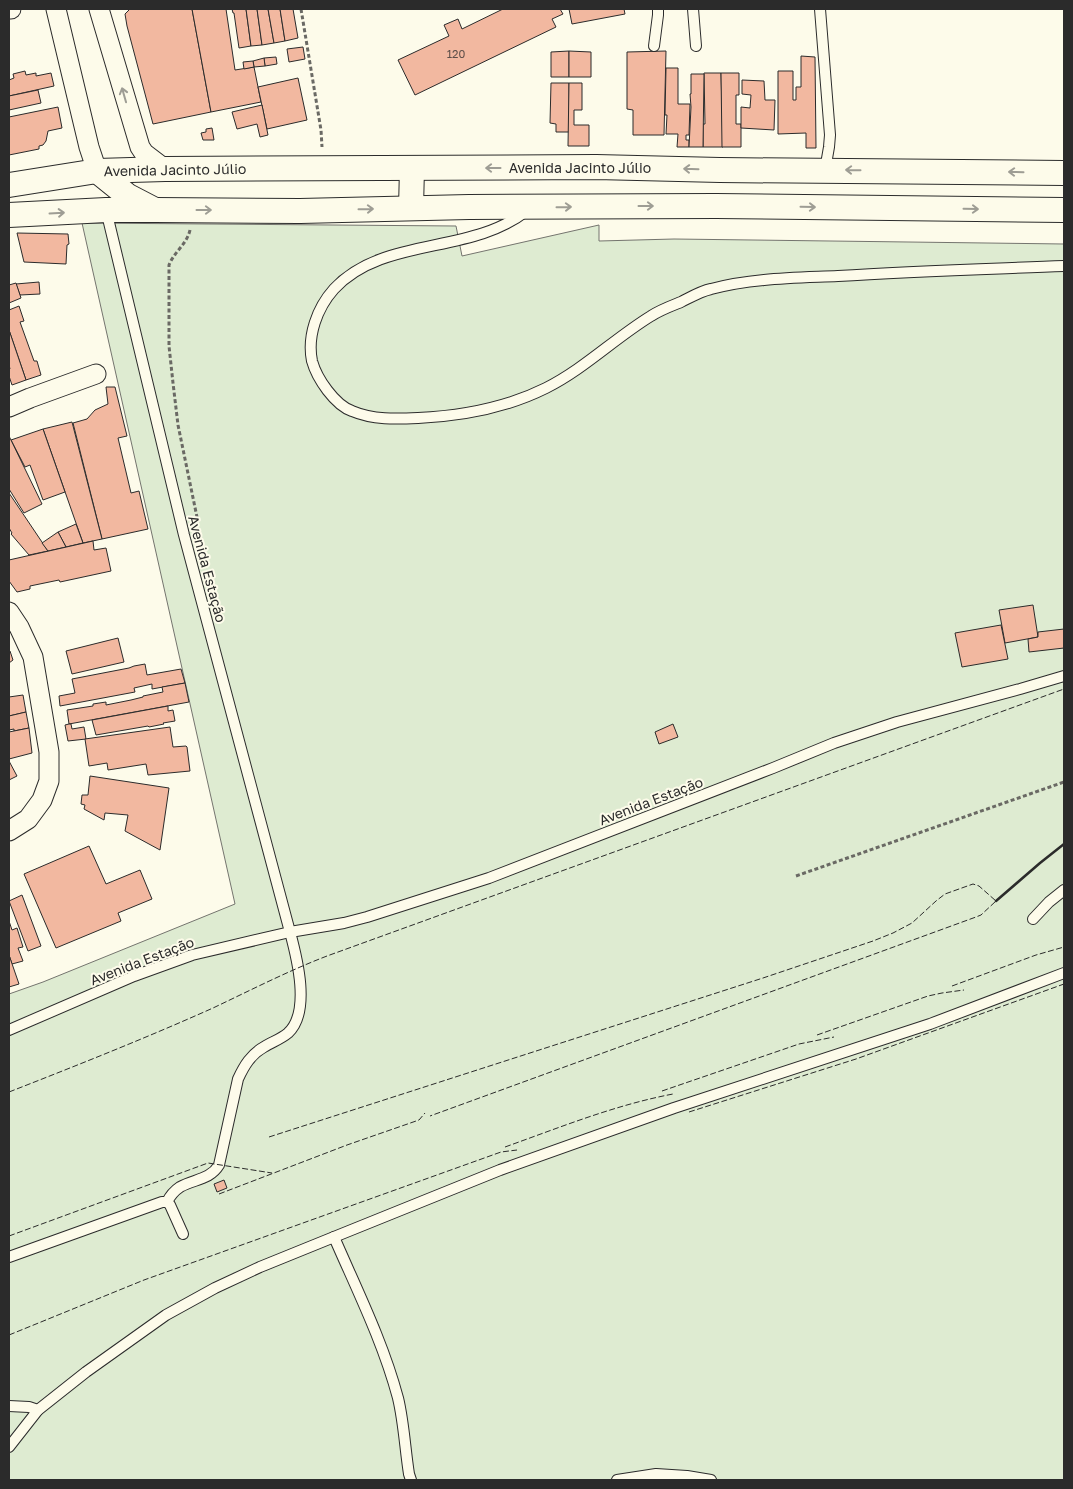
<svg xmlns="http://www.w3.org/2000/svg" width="1073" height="1489" viewBox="0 0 1073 1489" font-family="'Golos Text',sans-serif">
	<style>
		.green { fill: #deebd1; stroke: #74746e }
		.building { fill: #f2b8a0; stroke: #2b2b2b }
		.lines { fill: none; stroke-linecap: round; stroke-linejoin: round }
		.service-casing { stroke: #2b2b2b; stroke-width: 12 }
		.minor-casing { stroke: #2b2b2b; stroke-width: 21 }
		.tertiary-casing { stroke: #2b2b2b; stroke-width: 26 }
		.path { stroke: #6a6964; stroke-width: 3; stroke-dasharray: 4 2.5; stroke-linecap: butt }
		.service { stroke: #fdfbea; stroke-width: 10 }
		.minor { stroke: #fdfbea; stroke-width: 19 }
		.tertiary { stroke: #fdfbea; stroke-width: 24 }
		.fence { stroke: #2b2b2b; stroke-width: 1; stroke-dasharray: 6 2.5; stroke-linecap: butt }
		.wall { stroke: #2b2b2b; stroke-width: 2.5 }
		.oneway { stroke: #9e9d94 }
		.labels { text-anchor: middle; stroke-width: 4; stroke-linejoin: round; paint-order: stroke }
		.number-label { font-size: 11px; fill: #5d4e48 }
		.street-label { font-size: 14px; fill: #2b2b2b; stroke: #fdfbea }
	</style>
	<rect width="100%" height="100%" fill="#fdfbea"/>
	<polygon class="green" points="82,223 456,226 462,256 599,225 599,241 674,239 1064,244 1064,1480 9,1480 9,994 43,982 235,904"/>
	<g class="building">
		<polygon points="130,9 192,9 211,112 153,124 127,26 125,14"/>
		<polygon points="192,9 226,9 235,70 254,67 261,102 211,112"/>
		<polygon points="232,9 246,9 251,46 239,48 234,13 233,13"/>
		<polygon points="246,9 257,9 262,45 251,46"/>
		<polygon points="257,9 268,9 274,43 262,45"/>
		<polygon points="268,9 280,9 285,41 274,43"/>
		<polygon points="280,9 293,9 298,38 285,41"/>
		<polygon points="503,9 560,9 563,14 552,19 556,27 415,95 398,60 449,36 444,25 458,19 462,29"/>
		<polygon points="569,9 624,9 625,14 572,24"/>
		<polygon points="303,47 305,59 289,62 287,49"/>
		<polygon points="569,51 569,77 551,77 551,52"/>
		<polygon points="569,51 591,52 591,77 569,77"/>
		<polygon points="666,51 664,135 633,135 633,110 627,109 627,52"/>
		<polygon points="801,56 815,57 816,148 806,148 806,133 778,134 778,71 793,71 793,100 796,100 796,87 801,87"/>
		<polygon points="276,57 277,64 265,66 264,58"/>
		<polygon points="264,58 265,66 254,67 253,61"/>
		<polygon points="253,61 254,67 244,69 243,62"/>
		<polygon points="666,68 678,68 678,104 690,104 689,135 686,135 686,140 689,140 689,147 677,147 678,134 666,134 667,115 665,115"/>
		<polygon points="25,71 26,75 36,73 36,76 51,73 54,86 9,96 9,80 14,78 13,74"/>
		<polygon points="704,73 721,73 723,147 703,147 703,124 705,124"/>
		<polygon points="721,73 739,73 739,95 736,95 736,124 741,124 741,147 722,147"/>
		<polygon points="691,74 704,74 703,147 689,147 691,107 690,94 691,94"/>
		<polygon points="298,78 307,120 267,129 258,87"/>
		<polygon points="742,80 764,81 765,100 775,100 774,130 741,128 741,107 750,108 751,95 742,94"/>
		<polygon points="551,83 569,83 569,132 556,132 556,124 550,123"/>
		<polygon points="569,83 582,83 582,110 574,110 574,125 589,125 589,146 568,146"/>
		<polygon points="38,90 41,103 9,110 9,96"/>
		<polygon points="262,105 268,135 260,137 257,124 237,129 232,112"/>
		<polygon points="58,107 62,128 48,131 46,141 43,145 39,146 39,149 9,155 9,117"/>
		<polygon points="212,128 214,140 203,140 201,133 206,132 206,129"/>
		<polygon points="17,233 68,234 69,244 67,245 66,264 24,262"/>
		<polygon points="39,282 40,294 20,295 16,284"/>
		<polygon points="16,283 21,298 9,303 9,285"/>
		<polygon points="19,306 24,321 20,322 34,361 37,361 41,375 26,380 9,330 9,310"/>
		<polygon points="9,330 26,380 12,385 9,376 9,370 10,369 9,365"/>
		<polygon points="106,387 115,387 127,436 118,438 131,493 139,491 148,529 102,539 73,423 87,419 95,410 108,404"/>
		<polygon points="72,422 102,539 83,543 43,429"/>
		<polygon points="43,429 65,492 43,500 30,465 25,467 11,440"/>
		<polygon points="9,436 42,504 24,513 9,489"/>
		<polygon points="9,493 48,551 29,555 11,534 12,533 9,528"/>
		<polygon points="76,524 83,543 66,547 58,532"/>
		<polygon points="58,532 66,547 48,551 42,543"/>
		<polygon points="93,541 94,550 106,548 111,571 60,582 59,580 30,586 30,589 17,592 9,581 9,560"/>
		<polygon points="1033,605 1038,637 1005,643 999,610"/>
		<polygon points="1001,625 1008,659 962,667 955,633"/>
		<polygon points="1064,629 1064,648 1029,652 1028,639 1038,637 1038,632"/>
		<polygon points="118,638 124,662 72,674 66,651"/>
		<polygon points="10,651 13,660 9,663 9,652"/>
		<polygon points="145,664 147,675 181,669 185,683 152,689 152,684 134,688 135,692 60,706 59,696 75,693 72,679 129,668 134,666"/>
		<polygon points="185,683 189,702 69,724 67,710 93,706 93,704 106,702 106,705 131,700 143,697 143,696 163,692 162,687"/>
		<polygon points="23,695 26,712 9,716 9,697"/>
		<polygon points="168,706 168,711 173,710 175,721 163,723 164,724 149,727 148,726 96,735 92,720"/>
		<polygon points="26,712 29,728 14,731 14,729 9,730 9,716"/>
		<polygon points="69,724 71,724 72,729 84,727 86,739 68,741 65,725"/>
		<polygon points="673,724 678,737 659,744 655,732"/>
		<polygon points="170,727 173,747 186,746 187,747 190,771 148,775 146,764 108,770 107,763 89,766 85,739"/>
		<polygon points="29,728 32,753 9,759 9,732"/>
		<polygon points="9,761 17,776 9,780"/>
		<polygon points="90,776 169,788 160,850 125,831 128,815 105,813 104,820 84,809 85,805 81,804 82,795 88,795"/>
		<polygon points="89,846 106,884 140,870 152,899 118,913 121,921 56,948 24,874"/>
		<polygon points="22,895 41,946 28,951 9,901"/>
		<polygon points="9,921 12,930 17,928 23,947 18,948 23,961 12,964 9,955"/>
		<polygon points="9,955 19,984 9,987"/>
		<polygon points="224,1180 227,1188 217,1192 214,1184"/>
	</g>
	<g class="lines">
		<defs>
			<g id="service">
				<polyline points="693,9 696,46"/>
				<polyline points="820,9 830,135 829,147 825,170"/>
				<polyline points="654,46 658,15 658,9"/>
				<path d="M526,211C471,255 383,236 334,289C317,308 307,336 312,361C317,379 335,405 352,411C373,420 396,419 418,418C462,416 506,408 546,388C584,369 615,338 651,316C660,310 671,306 681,302C691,297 701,291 711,289C752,278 795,278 838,276C913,271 989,269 1064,266"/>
				<polyline points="1033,919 1049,902 1064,890"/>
				<polyline points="9,1030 134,976 192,955 290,932 184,535 106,210"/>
				<path d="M167,1202C170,1196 174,1191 180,1187C194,1179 210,1180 219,1165L238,1079C244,1066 251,1054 264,1047C272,1042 281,1039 288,1033C311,1012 297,958 290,932L344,923L367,917L489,878L773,768L834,743L897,722L1020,689L1064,676"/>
				<polyline points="334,1237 500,1170 674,1108 930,1024 1064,973"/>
				<polyline points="9,1257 162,1202 167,1202 170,1205 183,1234"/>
				<polyline points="9,1406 29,1407 38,1410"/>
				<path d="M9,1447L38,1410L86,1372L166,1315L215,1288L260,1267L334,1237C357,1290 383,1342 398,1398C404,1423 405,1449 409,1474L411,1480"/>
				<polyline points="617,1480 656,1474 687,1476 711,1480"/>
			</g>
			<g id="minor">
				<polyline points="9,9 11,9"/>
				<polyline points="56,9 89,147 97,171"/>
				<polyline points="99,9 140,147 144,153 165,169"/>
				<polyline points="9,407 30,398 96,374"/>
				<polyline points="9,612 19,627 33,657 49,752 49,781 42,800 28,819 9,831"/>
			</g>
			<g id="tertiary">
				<polyline points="97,171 128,196 153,209"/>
				<polyline points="9,185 97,171 165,169 596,167 720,170 1064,173"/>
				<polyline points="411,208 412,168"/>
				<polyline points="9,215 106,210 155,210 300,211 469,207 716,206 1064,210"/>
			</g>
		</defs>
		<use href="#service" class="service-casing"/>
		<use href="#minor" class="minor-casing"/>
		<use href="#tertiary" class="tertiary-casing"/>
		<g class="path">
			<polyline points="301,9 321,130 322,147"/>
			<path d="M190,230C187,244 174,252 169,265V346L173,383L178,425L198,522"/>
			<polyline points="796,876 1064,782"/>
		</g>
		<use href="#service" class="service"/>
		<use href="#minor" class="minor"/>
		<use href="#tertiary" class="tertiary"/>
		<g class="fence">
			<polyline points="952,986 1036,955 1064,947"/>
			<polyline points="817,1035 928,996 942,993 964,990"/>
			<polyline points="662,1091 799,1044 834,1037"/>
			<path d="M9,1092C78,1065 146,1038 213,1008C251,990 288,971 327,956L1064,689"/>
			<polyline points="689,1112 856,1059 1064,984"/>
			<polyline points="269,1137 763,978 873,941 893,933 912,923 936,901 945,894 973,884 979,886 996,901 981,915 976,917 430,1116"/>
			<path d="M505,1147C561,1127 615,1105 673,1094"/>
			<polyline points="219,1194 347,1145 419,1120 425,1113"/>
			<polyline points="9,1236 208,1163 272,1173"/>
			<polyline points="9,1335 144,1280 501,1152 517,1150"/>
		</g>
		<polyline class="wall" points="996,901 1040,863 1064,844"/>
	</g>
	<defs><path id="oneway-shaft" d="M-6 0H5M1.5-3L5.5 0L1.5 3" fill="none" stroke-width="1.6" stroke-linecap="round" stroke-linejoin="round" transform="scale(1.25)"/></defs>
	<g class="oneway">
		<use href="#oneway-shaft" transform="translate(124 95) rotate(-106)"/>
		<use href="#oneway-shaft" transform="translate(493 168) rotate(180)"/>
		<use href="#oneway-shaft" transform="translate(691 169) rotate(-178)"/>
		<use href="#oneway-shaft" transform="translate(853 170) rotate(-179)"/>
		<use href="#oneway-shaft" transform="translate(1016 172) rotate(-179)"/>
		<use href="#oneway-shaft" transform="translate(646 206)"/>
		<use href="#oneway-shaft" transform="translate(564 207) rotate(-1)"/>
		<use href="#oneway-shaft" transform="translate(808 207) rotate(1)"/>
		<use href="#oneway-shaft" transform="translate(366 209) rotate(-1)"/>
		<use href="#oneway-shaft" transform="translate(971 209) rotate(1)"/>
		<use href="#oneway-shaft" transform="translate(204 210)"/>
		<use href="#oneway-shaft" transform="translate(57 213) rotate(-3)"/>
	</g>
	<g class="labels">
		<g class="number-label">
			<text x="456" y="58">120</text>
		</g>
		<g class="street-label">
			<text x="580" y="173">Avenida Jacinto Júlio</text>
			<text transform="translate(175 170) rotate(-1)" y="5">Avenida Jacinto Júlio</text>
			<text transform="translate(207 569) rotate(75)" y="5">Avenida Estação</text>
			<text transform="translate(651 801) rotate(-21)" y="5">Avenida Estação</text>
			<text transform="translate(142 961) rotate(-21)" y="5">Avenida Estação</text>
		</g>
	</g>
	<rect width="1073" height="1489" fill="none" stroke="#2b2b2b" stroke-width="20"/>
</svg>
